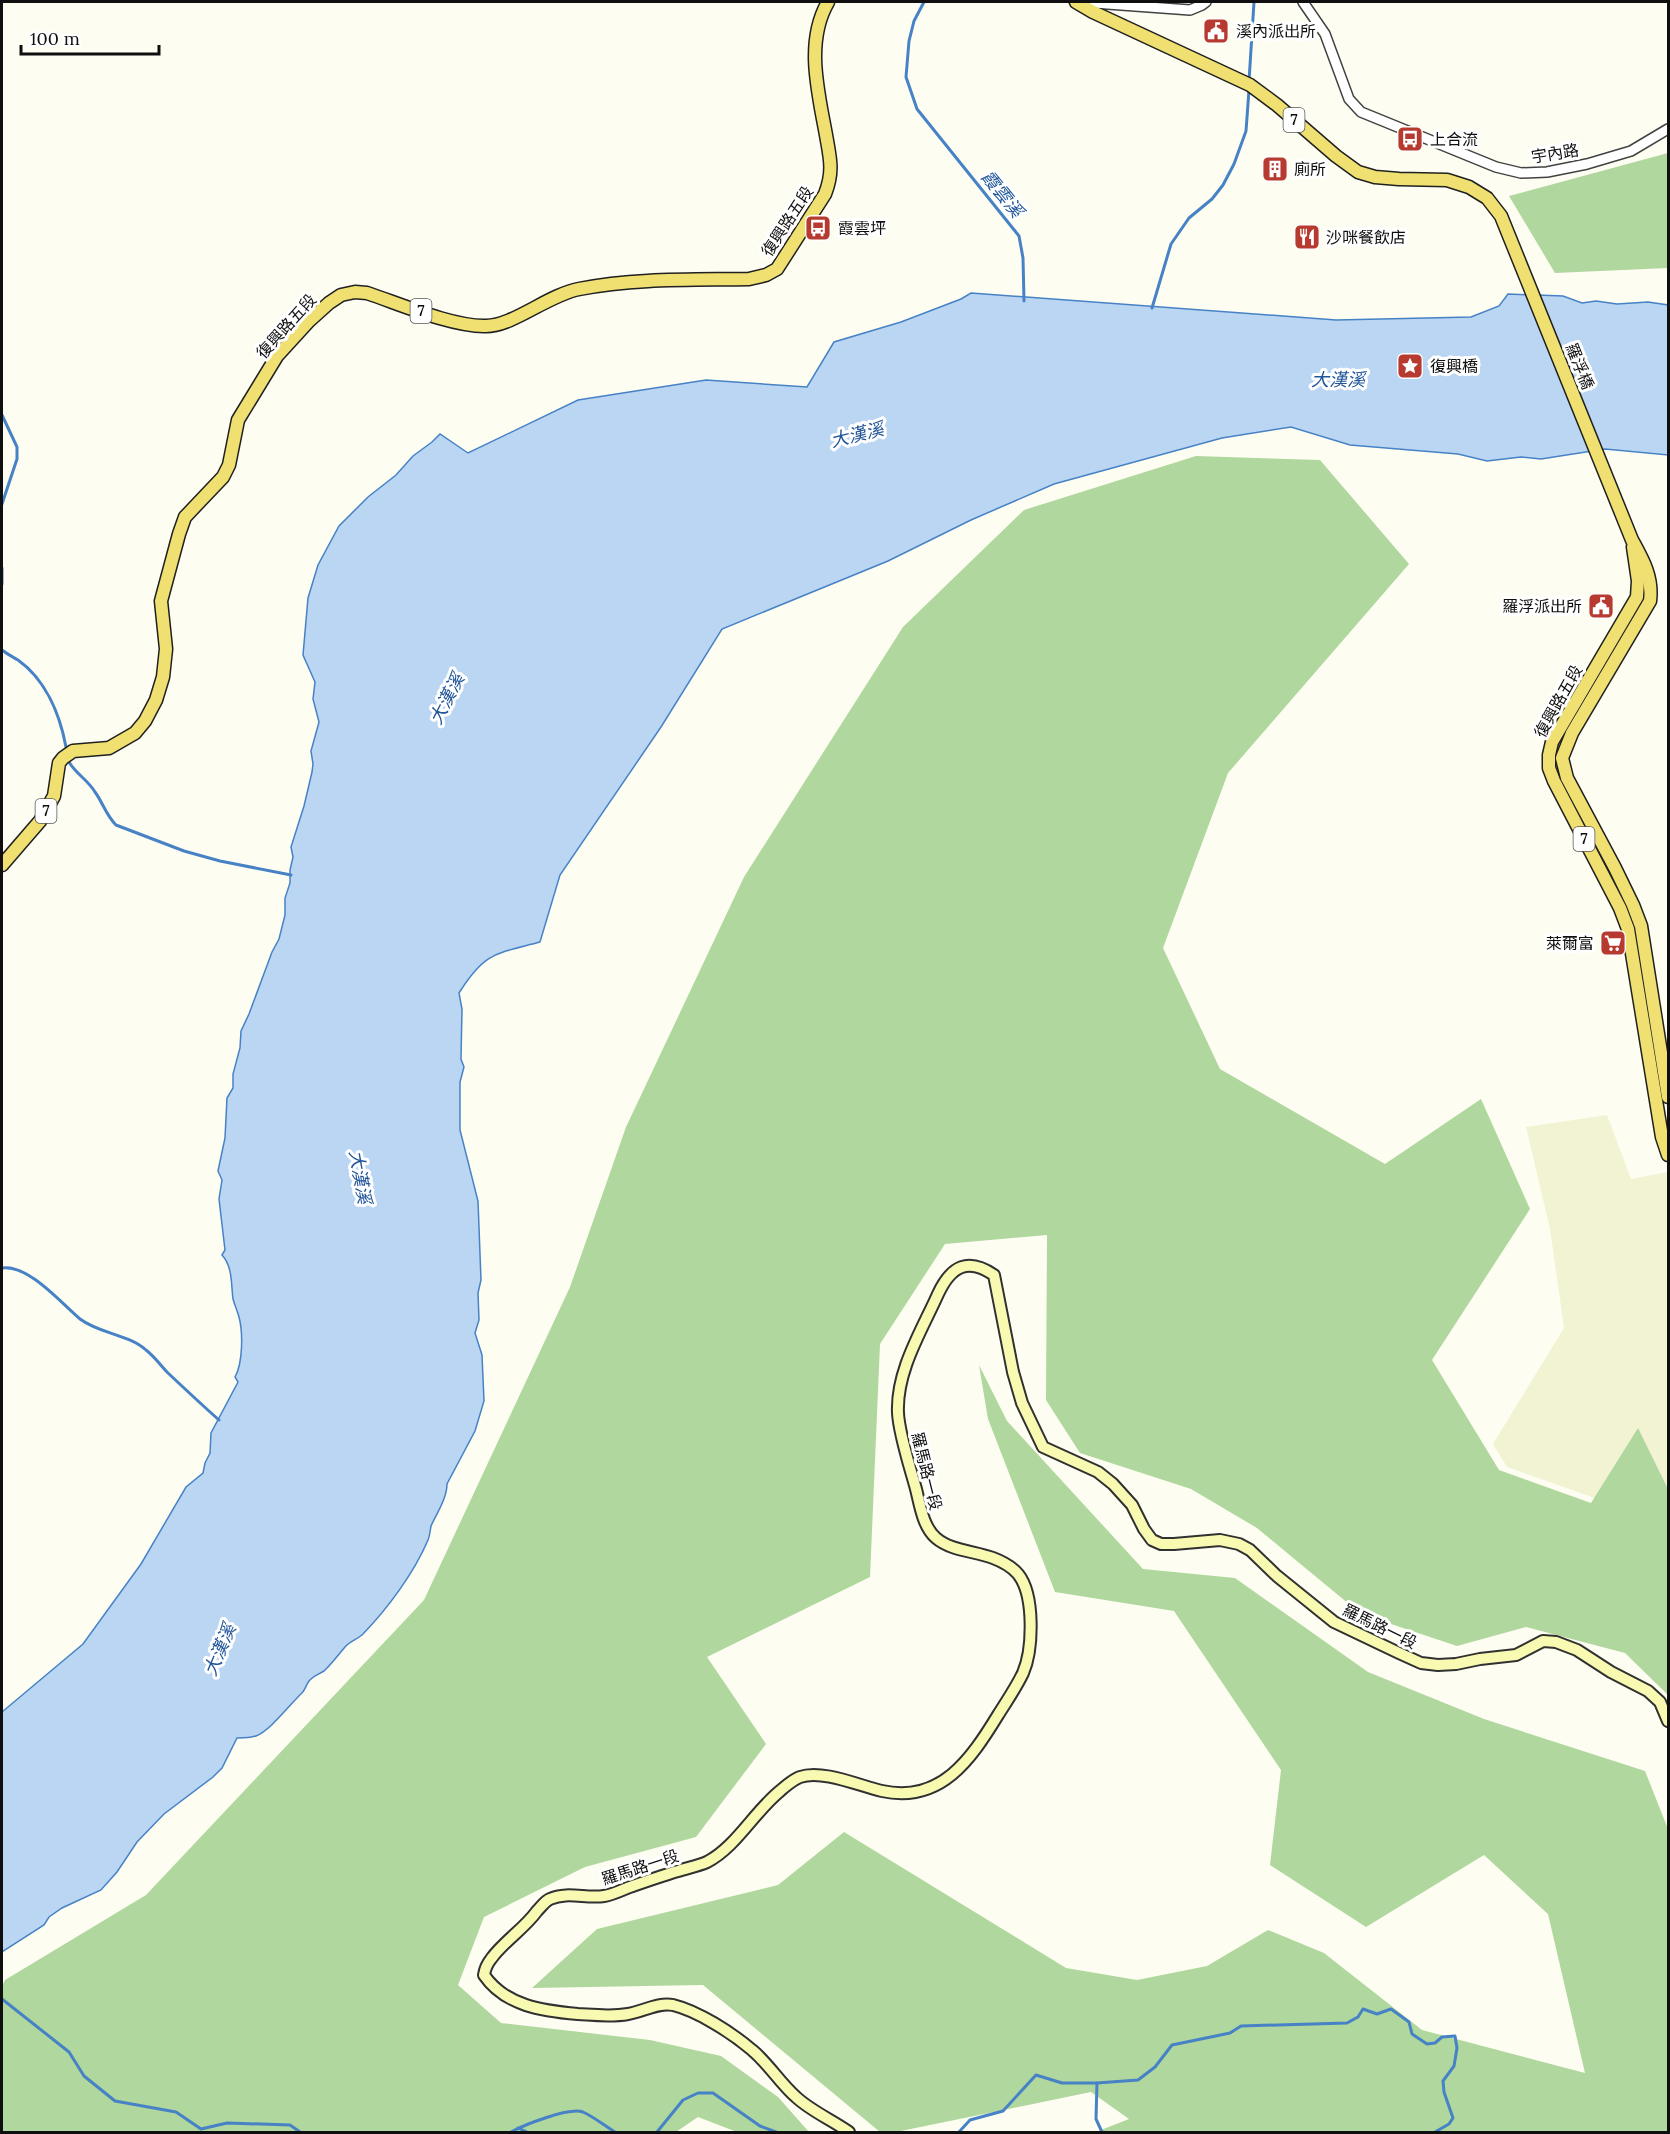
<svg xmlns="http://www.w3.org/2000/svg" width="1670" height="2134" viewBox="0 0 1670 2134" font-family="Lora,'Noto Sans TC',serif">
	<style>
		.farmland { fill: #f2f3d3 }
		.forest { fill: #b0d79e }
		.water { fill: #bad6f2; stroke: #4682c5; stroke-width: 1.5 }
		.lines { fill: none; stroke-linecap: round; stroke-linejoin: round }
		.stream { stroke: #4682c5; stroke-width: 3 }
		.tertiary-casing { stroke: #424242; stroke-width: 12 }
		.secondary-casing { stroke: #313131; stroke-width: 14 }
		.primary-casing { stroke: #202020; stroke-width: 15 }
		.tertiary { stroke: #fff; stroke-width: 9 }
		.secondary { stroke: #f9fab2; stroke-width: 10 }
		.primary { stroke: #efe071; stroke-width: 12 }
		.labels { text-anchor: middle; stroke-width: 6; stroke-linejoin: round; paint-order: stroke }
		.shield { fill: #fff; stroke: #575757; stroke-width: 1.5 }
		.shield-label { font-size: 15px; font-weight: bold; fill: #0f0f0f }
		.poi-label { font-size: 16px; fill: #0f0f0f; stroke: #fff; text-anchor: start }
		.street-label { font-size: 16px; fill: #0f0f0f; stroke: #fff }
		.water-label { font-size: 18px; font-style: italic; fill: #205599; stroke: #fff }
	</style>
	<rect width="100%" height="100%" fill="#fefdf2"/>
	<polygon class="farmland" points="1607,1115 1631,1179 1668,1172 1668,1512 1606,1502 1507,1467 1493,1444 1564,1328 1550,1229 1526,1127"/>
	<g class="forest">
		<polygon points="1668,153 1668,268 1555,273 1509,196"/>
		<polygon points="1196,456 1320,460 1409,564 1228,773 1163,948 1220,1069 1385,1164 1481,1099 1530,1209 1432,1360 1499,1470 1591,1503 1638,1428 1668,1489 1668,1695 1625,1653 1526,1627 1457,1646 1361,1614 1257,1528 1191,1489 1080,1453 1046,1400 1047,1235 945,1244 880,1344 870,1577 707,1657 766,1744 696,1837 585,1867 484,1917 458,1985 501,2023 650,2040 721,2056 778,2097 809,2132 737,2132 698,2117 676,2132 2,2132 2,1986 5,1980 146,1895 424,1600 570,1287 626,1127 744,877 903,627 1024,510"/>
		<polygon points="979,1365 1007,1421 1143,1569 1235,1578 1368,1672 1484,1719 1645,1771 1668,1829 1668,2132 1096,2132 1129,2119 1091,2092 896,2132 880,2132 703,1985 532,1988 597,1929 778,1885 844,1832 1066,1968 1137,1980 1207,1966 1268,1930 1324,1953 1422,2030 1585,2073 1548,1914 1484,1855 1366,1927 1270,1865 1281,1770 1174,1611 1055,1592 988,1419"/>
	</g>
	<path class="water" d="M971,293L1336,320L1471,317L1499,306L1508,294L1563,296L1582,303L1596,301L1617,304L1648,302L1668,305V455L1605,449L1541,459L1521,457L1487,461L1458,454L1350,445L1291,427L1222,438L1054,484L971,520L888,561L722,629L661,727L560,875L540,942C495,954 485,952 459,993L462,1009L461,1059L464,1067L460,1082V1130L478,1201L481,1280L478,1293L479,1320L475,1333L482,1355L484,1401L475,1431L447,1484C447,1498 437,1513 431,1526C430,1531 430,1535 428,1540C414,1573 388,1608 363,1634C358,1639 350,1641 345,1647C340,1653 329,1667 324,1671C319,1674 313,1676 309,1681C306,1685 305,1690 302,1693C290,1704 270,1731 256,1736C250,1738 243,1738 237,1738L222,1768L213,1777L164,1814L137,1842L117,1872L101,1890L62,1908L49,1917L44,1925L2,1952V1712L83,1644L141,1564L186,1487L203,1473L205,1463L210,1453L211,1433L238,1382L235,1377C243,1363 243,1332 239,1317C237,1310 235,1306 233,1299C231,1285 233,1267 222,1255L225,1250L219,1199L222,1180L218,1171L225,1138L227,1098L233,1088V1074L240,1048L241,1031L249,1014L272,952L279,939L285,915V898L290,883V870L293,857L291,847L304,806L312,772L313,764L311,751L319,722L313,699L315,682L303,655L308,598L318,565L339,526L368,497L396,475L413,456L432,442L440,434L468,453L578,400L706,380L807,387L834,342L901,322L961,299Z"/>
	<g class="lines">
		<g class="stream">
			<polyline points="924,2 914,21 909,41 906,77 917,109 1019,236 1023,258 1024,301"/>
			<polyline points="1249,81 1254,2"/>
			<polyline points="1152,308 1171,244 1189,218 1212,199 1223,185 1234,164 1246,131 1249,90"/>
			<polyline points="2,415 17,447 17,459 2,504"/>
			<polyline points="2,568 2,584"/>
			<path d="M2,650C7,654 13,657 18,660C46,680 60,715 66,747"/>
			<path d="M69,762C76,774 88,780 95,792C103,803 106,815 116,825L184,851L220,861L291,875"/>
			<path d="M2,1268C28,1264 61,1303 80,1319C100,1334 128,1334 146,1350C155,1357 161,1366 168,1373C185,1389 202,1405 219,1420"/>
			<polyline points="2,1999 69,2052 84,2076 115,2101 176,2112 201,2129 227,2123 290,2125 300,2132"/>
			<polyline points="1097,2083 1096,2119 1102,2132"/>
			<polyline points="518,2128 527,2132"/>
			<path d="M511,2132C524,2125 569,2107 583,2112C594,2117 605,2126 615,2132"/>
			<polyline points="657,2132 683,2100 698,2093 713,2093 760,2126 776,2132"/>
			<polyline points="959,2132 970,2120 1003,2111 1036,2075 1062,2083 1097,2083 1138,2080 1155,2067 1172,2045 1230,2033 1241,2026 1347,2023 1358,2017 1363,2009 1377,2014 1391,2009 1409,2022 1412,2034 1427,2044 1435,2043 1442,2037 1455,2036 1457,2048 1454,2066 1443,2081 1444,2092 1453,2118 1449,2124 1435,2132"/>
		</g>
		<defs>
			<g id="tertiary">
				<polyline points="1080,2 1190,10 1202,5 1206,2"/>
				<polyline points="1303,2 1325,34 1349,99 1361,112 1496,167 1521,173 1547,172 1587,164 1631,151 1668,129"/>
			</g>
			<path id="secondary" d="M849,2132C832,2120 811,2111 796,2097C780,2083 768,2063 752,2050C732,2033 698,2011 673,2005C658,2002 642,2012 628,2014C611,2017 595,2015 578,2014C543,2011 505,2006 484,1975C485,1968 487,1964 491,1959C504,1941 524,1929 537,1911C541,1907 545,1901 550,1899C567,1891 587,1899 604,1896C611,1895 620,1891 627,1888C644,1882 661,1876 678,1871C687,1868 698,1866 707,1862C736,1847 754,1812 780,1791C786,1786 792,1780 800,1777C822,1769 860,1786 882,1791C941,1804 971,1759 998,1715C1006,1702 1016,1688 1023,1673C1033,1650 1035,1595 1018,1574C1012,1567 1001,1561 993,1558C975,1551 951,1551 936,1538C923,1527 920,1505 916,1489C910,1467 899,1434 898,1413C896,1371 922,1330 938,1294C951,1266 968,1257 994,1275L1013,1372L1022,1403L1043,1447L1098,1472L1113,1484L1132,1505L1144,1529L1152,1540L1161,1544H1174L1220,1540L1239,1544L1250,1550L1277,1576L1334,1622L1399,1653L1421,1663L1438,1665L1456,1664L1480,1659L1516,1655L1543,1641L1556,1642L1577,1650L1611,1672L1648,1691L1660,1702L1668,1721"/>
			<g id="primary">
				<path d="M1076,2L1093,12L1250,85L1277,105L1336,156L1358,172L1375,177L1399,179L1447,180L1469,187L1487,198L1501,216L1632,540C1643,560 1653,577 1650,601L1572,733L1562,758L1567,778L1615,868L1633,905L1641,926L1668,1097"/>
				<polyline points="1633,547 1638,581 1637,597 1552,742 1549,755 1549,768 1554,781 1620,908 1628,929 1662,1137 1668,1155"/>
				<path d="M2,865L40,821L54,796L59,763L63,758L73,751L109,748L135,733L145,721L156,700L163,677L166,649L161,601L179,534L185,517L223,477L229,465L238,420L277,356L309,321L329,303L341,295L355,292L367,293C400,304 453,327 486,326C513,326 548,295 579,289C635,278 693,280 749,279L766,275L777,269L825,194C834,171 830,158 826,135C818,91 805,42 828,2"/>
			</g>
		</defs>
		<use href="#tertiary" class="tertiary-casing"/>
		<use href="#secondary" class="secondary-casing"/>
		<use href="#primary" class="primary-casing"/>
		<use href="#tertiary" class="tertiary"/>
		<use href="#secondary" class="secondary"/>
		<use href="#primary" class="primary"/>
	</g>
	<defs>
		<symbol id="civic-square" viewBox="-11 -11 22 22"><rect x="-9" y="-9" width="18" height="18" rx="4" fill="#b73a30" stroke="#fff"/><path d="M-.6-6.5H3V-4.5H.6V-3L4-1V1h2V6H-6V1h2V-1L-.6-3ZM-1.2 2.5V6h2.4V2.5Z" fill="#fff"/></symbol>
		<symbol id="bus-square" viewBox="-11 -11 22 22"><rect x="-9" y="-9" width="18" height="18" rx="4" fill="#b73a30" stroke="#fff"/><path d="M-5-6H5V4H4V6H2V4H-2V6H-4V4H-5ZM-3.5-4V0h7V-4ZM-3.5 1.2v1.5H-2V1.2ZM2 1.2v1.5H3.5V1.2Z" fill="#fff"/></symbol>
		<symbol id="building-square" viewBox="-11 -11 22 22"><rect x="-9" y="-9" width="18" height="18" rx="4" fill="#b73a30" stroke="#fff"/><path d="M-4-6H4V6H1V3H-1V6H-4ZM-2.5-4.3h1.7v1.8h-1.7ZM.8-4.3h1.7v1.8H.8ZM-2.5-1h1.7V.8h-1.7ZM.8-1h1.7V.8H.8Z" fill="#fff"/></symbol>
		<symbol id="restaurant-square" viewBox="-11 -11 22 22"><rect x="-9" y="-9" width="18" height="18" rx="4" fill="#b73a30" stroke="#fff"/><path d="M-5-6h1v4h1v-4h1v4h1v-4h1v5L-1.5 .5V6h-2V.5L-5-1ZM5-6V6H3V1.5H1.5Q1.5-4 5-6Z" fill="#fff"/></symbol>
		<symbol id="sight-square" viewBox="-11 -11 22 22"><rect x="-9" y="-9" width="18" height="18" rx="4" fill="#b73a30" stroke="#fff"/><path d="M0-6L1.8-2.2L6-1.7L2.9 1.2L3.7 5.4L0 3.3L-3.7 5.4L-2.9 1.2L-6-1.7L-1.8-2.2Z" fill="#fff"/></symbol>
		<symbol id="supermarket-square" viewBox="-11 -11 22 22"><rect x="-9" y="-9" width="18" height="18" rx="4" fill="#b73a30" stroke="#fff"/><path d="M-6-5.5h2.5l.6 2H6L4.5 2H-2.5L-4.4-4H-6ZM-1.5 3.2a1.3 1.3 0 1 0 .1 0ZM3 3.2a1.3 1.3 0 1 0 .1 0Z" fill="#fff"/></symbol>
	</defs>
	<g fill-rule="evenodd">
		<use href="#civic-square" x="1201" y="16" width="30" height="30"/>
		<use href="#bus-square" x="1395" y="124" width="30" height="30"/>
		<use href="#building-square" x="1260" y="154" width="30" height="30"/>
		<use href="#bus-square" x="803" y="213" width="30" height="30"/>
		<use href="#restaurant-square" x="1292" y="222" width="30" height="30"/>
		<use href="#sight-square" x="1395" y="351" width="30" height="30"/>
		<use href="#civic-square" x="1586" y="591" width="30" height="30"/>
		<use href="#supermarket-square" x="1598" y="928" width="30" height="30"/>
	</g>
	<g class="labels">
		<g class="shield">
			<rect x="1283.5" y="108" width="21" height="24" rx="4.5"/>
			<rect x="410.5" y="299" width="21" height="24" rx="4.5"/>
			<rect x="35.5" y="799" width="21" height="24" rx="4.5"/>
			<rect x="1573.5" y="827" width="21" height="24" rx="4.5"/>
		</g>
		<g class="shield-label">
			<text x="1294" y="125">7</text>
			<text x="421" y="316">7</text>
			<text x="46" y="816">7</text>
			<text x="1584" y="844">7</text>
		</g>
		<g class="poi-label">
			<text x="1236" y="37">溪內派出所</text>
			<text x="1430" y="145">上合流</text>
			<text x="1294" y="175">廁所</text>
			<text x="838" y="234">霞雲坪</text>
			<text x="1326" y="243">沙咪餐飲店</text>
			<text x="1430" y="372">復興橋</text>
			<text x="1582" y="612" text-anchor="end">羅浮派出所</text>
			<text x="1594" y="949" text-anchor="end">萊爾富</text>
		</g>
		<g class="street-label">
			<text transform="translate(1555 153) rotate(-9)" y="6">宇內路</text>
			<text transform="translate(787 221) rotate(-57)" y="6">復興路五段</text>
			<text transform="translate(286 326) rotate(-48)" y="6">復興路五段</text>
			<text transform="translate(1580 366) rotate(68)" y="6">羅浮橋</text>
			<text transform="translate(1558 701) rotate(-61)" y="6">復興路五段</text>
			<text transform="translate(927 1471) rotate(76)" y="6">羅馬路一段</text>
			<text transform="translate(1380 1626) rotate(26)" y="6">羅馬路一段</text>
			<text transform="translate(640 1867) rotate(-18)" y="6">羅馬路一段</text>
		</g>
		<g class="water-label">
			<text transform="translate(1002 194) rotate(51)" y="6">霞雲溪</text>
			<text x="1338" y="386">大漢溪</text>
			<text transform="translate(857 435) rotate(-14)" y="6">大漢溪</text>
			<text transform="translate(447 699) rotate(-63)" y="6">大漢溪</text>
			<text transform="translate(360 1177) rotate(80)" y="6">大漢溪</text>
			<text transform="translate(220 1650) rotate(-67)" y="6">大漢溪</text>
		</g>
	</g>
	<rect width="1670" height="2134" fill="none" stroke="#0f0f0f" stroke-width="6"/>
	<path d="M21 45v9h138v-9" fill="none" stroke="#0f0f0f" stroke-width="3"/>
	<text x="30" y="45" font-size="18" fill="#0f0f0f" stroke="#ffffff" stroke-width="4.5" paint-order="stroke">100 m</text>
</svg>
